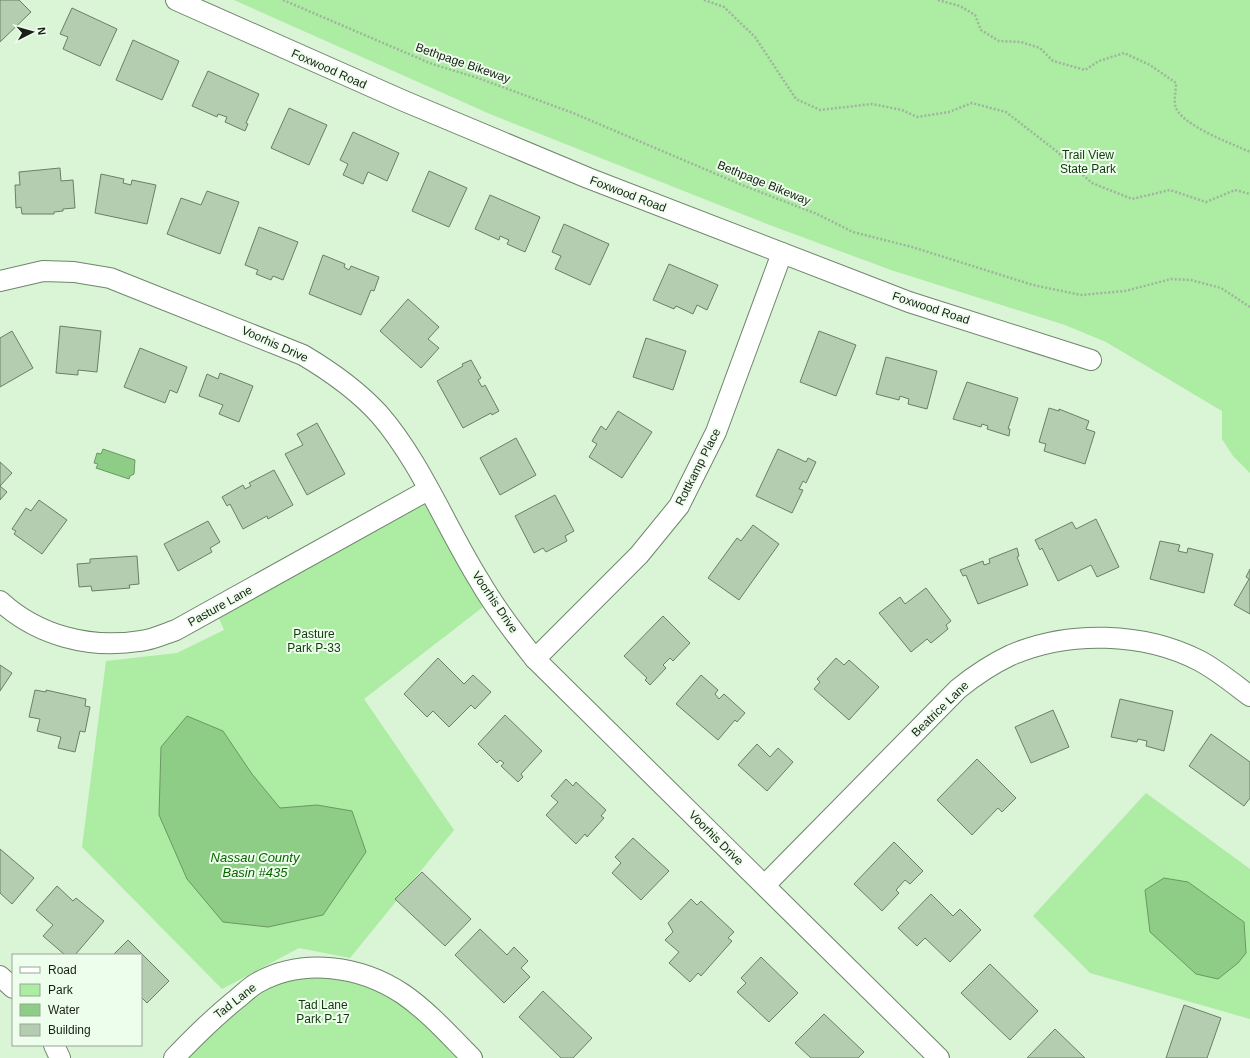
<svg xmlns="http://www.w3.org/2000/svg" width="1250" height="1058" viewBox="0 0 1250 1058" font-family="Helvetica,sans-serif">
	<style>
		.green { fill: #aceca3 }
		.water { fill: #8dcd85; stroke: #6a9963 }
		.building { fill: #b4cdb0; stroke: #688065 }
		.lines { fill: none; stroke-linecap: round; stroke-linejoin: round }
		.street-casing { stroke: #6e866b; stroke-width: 22 }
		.path { stroke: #9fb49c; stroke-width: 2.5; stroke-dasharray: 2 2; stroke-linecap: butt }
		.street { stroke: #fff; stroke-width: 20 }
		.labels { text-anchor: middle; stroke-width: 4; stroke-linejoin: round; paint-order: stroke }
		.street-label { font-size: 12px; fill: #172015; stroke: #eefeec }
		.park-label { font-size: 12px; fill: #0f3b0b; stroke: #eefeec }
		.water-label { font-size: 13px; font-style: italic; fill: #066300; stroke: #eefeec }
	</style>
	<rect width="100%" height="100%" fill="#daf4d6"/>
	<g class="green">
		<polygon points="234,0 1250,0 1250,473 1233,456 1222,439 1222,411 1106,342 1065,325 891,270 767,224 490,114"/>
		<polygon points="428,490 492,600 364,699 454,830 350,958 299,948 222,989 82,847 106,661 177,653 224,630 215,609"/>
		<polygon points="1146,793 1250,869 1250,1019 1090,973 1033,916"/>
		<polygon points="295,968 377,980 472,1058 174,1058 208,1022"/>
	</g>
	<g class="water">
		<polygon points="103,449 135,460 134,474 130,476 129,479 96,468 98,464 94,463 97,453 101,454"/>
		<polygon points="187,716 223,731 252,774 280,808 317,805 352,811 366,852 323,915 268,927 223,922 187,879 159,815 161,747"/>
		<polygon points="1164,878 1188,882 1244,922 1246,953 1238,963 1218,979 1196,974 1150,932 1145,890"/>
	</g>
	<g class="building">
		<polygon points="0,0 19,0 31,12 0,42"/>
		<polygon points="72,8 117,29 100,66 63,49 68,37 60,34"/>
		<polygon points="133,40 179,61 162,100 116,80"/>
		<polygon points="208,71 259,94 246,123 248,124 245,131 225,122 227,117 218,114 217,117 192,106"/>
		<polygon points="289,108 327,125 309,165 271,148"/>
		<polygon points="353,132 399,153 387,181 368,172 363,184 343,175 348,164 340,160"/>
		<polygon points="60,168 61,181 73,180 75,208 63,209 63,211 54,212 54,214 22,214 21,207 16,208 15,185 20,185 19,172"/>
		<polygon points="429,171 467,188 449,227 412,211"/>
		<polygon points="101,174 124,179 123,183 131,185 132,180 156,185 147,224 95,213"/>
		<polygon points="207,191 239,202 220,254 167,234 181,198 201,205"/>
		<polygon points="490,195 540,217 525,252 507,244 509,240 500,236 499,240 475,229"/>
		<polygon points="564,224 609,244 590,285 555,269 561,256 552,252"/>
		<polygon points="259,227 298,242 283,280 273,276 271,280 256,274 258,270 245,265"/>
		<polygon points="323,255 345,264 344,267 349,270 351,266 379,277 374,291 371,290 361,315 309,294"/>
		<polygon points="669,264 718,285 707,310 697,305 693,314 676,306 674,309 653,300"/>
		<polygon points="408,299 439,327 428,339 439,348 421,368 380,331"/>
		<polygon points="60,326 101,331 97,372 78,370 78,375 56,373"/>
		<polygon points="12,331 33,368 0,387 0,338"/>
		<polygon points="819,331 856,345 836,396 800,382"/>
		<polygon points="646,338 686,351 673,390 633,377"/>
		<polygon points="140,348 187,367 177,393 170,390 165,403 124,387"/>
		<polygon points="886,357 937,371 927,409 908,404 909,399 900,396 899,400 876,394"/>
		<polygon points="471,360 481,378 478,380 482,387 485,385 499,411 492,415 491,413 463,428 437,381 463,366 462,364"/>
		<polygon points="220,373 253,386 239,422 219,414 223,405 199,396 207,374 218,379"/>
		<polygon points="967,382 1018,398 1008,429 1010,429 1009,436 987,429 988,426 982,424 981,427 953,419"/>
		<polygon points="1049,408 1059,411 1059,409 1089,421 1086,429 1095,432 1085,464 1044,451 1046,444 1039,442"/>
		<polygon points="618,411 652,432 622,478 589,457 597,444 592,441 601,426 606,430"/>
		<polygon points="317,423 345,474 307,495 285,454 303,445 297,434"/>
		<polygon points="516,438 536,475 500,495 480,458"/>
		<polygon points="778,449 806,462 808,458 816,462 806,483 803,481 799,489 803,490 792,513 756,496"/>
		<polygon points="0,462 12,473 0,486"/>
		<polygon points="274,470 293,505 268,519 267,516 243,529 230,504 227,506 222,497 243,485 245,489 251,486 249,483"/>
		<polygon points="0,486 7,492 0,500"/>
		<polygon points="555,495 574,531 565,536 567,541 546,552 543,548 534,553 515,516"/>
		<polygon points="39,500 67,520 42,554 14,534 16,531 12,529 26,508 31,511"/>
		<polygon points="1096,519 1119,567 1097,577 1091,565 1058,581 1042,548 1040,550 1035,540 1072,522 1076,529"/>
		<polygon points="208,521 220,542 210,548 212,552 178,571 164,544"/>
		<polygon points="753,525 779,544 739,600 708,578 737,538 741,541"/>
		<polygon points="1160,541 1180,545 1178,551 1187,553 1188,548 1213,554 1204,593 1150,579"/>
		<polygon points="1017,548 1019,556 1017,557 1028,585 978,604 966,575 963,576 960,570 983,561 984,565 990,563 989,559"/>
		<polygon points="137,556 139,584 129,585 130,588 92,591 91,586 79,587 77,564 90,563 90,559"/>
		<polygon points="1250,569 1250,614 1234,605 1249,579 1246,577"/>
		<polygon points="926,588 951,621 946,625 948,629 931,643 927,639 911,652 879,613 900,597 905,604"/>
		<polygon points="663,616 690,643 673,661 670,658 663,665 666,668 650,685 645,680 647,678 624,656"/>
		<polygon points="438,658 464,684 473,675 491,692 475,709 471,705 449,727 433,711 427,717 404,694"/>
		<polygon points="836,658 844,665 849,660 879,687 849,720 814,689 820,682 817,679"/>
		<polygon points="0,665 12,673 0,691"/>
		<polygon points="701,675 718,690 715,694 719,699 724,694 745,713 737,722 735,720 718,740 676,704"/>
		<polygon points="35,690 46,692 46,690 86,699 85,706 90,707 85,732 80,731 75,752 58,748 61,737 37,731 40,719 29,717"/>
		<polygon points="1120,699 1173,711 1164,751 1146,746 1147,741 1138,739 1137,742 1111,737"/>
		<polygon points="1053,710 1069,747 1031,763 1015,727"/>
		<polygon points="505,715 542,751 521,774 523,777 518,782 501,766 504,763 500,760 497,763 478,744"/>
		<polygon points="1211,734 1250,762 1250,798 1244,806 1189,766"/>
		<polygon points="757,744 770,757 778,748 793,762 767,791 738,765"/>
		<polygon points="977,759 1016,798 1002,812 998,808 972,835 937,800"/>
		<polygon points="566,779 573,786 576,782 606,810 601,816 604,818 587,837 585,834 576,844 546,815 558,802 551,796"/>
		<polygon points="633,838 669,871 641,900 612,873 621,863 615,857"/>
		<polygon points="894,842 923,871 910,884 905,880 896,890 899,893 882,911 854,884"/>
		<polygon points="0,849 34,878 12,904 0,893"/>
		<polygon points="422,872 471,919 445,946 395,899"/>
		<polygon points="57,886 73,901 76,898 104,921 75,955 65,955 43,936 53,925 36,910"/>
		<polygon points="931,894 953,916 960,909 981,930 950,962 925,938 917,946 898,928"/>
		<polygon points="691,899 697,905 701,901 734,932 728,938 732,941 701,976 698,973 690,982 669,963 679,952 665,940 673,932 668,923"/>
		<polygon points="480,929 507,955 514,947 528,961 521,968 530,977 504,1003 455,955"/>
		<polygon points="128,940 169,981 147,1003 141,997 141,955 113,955"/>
		<polygon points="761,957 798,993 769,1022 737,992 746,983 741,978"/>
		<polygon points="990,964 1038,1011 1010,1040 961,993"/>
		<polygon points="543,991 592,1038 573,1058 561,1058 519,1017"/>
		<polygon points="1184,1005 1221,1018 1207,1058 1166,1058"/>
		<polygon points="824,1014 864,1052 858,1058 811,1058 795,1043"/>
		<polygon points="1055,1029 1085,1058 1027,1058"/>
	</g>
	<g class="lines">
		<defs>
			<g id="street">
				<polyline points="176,0 404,101 588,178 909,302 1091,360"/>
				<path d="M0,281L43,271L74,272L110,278L303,355C330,371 357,390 379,414C420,461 446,527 479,580C495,608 515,634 535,659L939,1058"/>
				<path d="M0,601C38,636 90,649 140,641C152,640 164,634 176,630L428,490"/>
				<polyline points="535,659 639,555 679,506 716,432 782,253"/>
				<path d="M765,885L958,689C974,676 992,664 1011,655C1069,630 1144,632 1200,661C1217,670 1234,684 1250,696"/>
				<polyline points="0,976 13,988"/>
				<polyline points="54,1045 60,1058"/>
				<path d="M174,1058C195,1036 214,1017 238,998C244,993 250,987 257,983C303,957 361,966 403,994C429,1012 450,1036 472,1058"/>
			</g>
		</defs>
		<use href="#street" class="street-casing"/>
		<g class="path">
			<polyline points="283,0 432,64 478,78 573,113 742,185 817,214 853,232 912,247 1033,285 1081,295 1125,291 1171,279 1191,280 1221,288 1250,307"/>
			<polyline points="704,0 724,7 755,37 796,99 820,110 872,104 902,110 917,117 949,112 972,103 1006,112 1055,150 1092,183 1132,199 1170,190 1206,202 1235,190 1250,194"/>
			<path d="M938,0L960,6L975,15L981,30L999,41L1021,42L1040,48L1053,61L1085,70L1099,61L1124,53L1150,65L1176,83C1176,90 1174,99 1175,105C1179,125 1233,144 1250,152"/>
		</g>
		<use href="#street" class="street"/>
	</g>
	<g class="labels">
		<g class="street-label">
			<text transform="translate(463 63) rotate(19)" y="4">Bethpage Bikeway</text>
			<text transform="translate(329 69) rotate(24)" y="4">Foxwood Road</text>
			<text transform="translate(764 183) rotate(22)" y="4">Bethpage Bikeway</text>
			<text transform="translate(628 194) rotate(21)" y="4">Foxwood Road</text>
			<text transform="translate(931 308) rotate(18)" y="4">Foxwood Road</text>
			<text transform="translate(275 344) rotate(24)" y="4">Voorhis Drive</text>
			<text transform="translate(698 467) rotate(-63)" y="4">Rottkamp Place</text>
			<text transform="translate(495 602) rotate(56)" y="4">Voorhis Drive</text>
			<text transform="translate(220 606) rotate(-29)" y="4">Pasture Lane</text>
			<text transform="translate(940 709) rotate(-44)" y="4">Beatrice Lane</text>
			<text transform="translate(716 838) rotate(45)" y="4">Voorhis Drive</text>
			<text transform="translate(235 1001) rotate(-38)" y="4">Tad Lane</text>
		</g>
		<g class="park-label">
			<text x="1088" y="159">Trail View<tspan x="1088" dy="14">State Park</tspan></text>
			<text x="314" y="638">Pasture<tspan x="314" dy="14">Park P-33</tspan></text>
			<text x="323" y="1009">Tad Lane<tspan x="323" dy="14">Park P-17</tspan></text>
		</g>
		<g class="water-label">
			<text x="255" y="862">Nassau County<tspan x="255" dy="15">Basin #435</tspan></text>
		</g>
	</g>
	<rect x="12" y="954" width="130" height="92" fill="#eefeec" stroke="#98a596"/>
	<rect x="20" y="967" width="20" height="6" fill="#ffffff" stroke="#98a596"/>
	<text x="48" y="974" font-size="12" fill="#172015">Road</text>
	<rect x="20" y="984" width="20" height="12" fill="#aceca3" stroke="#98a596"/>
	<text x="48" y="994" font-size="12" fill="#172015">Park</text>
	<rect x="20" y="1004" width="20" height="12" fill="#8dcd85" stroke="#98a596"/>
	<text x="48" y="1014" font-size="12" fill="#172015">Water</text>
	<rect x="20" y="1024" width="20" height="12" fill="#b4cdb0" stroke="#98a596"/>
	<text x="48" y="1034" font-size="12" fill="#172015">Building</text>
	<g transform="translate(32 32) rotate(84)" stroke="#eefeec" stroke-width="3" paint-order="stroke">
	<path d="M0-3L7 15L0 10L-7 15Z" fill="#172015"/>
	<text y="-6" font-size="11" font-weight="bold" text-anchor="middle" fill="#172015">N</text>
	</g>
</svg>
